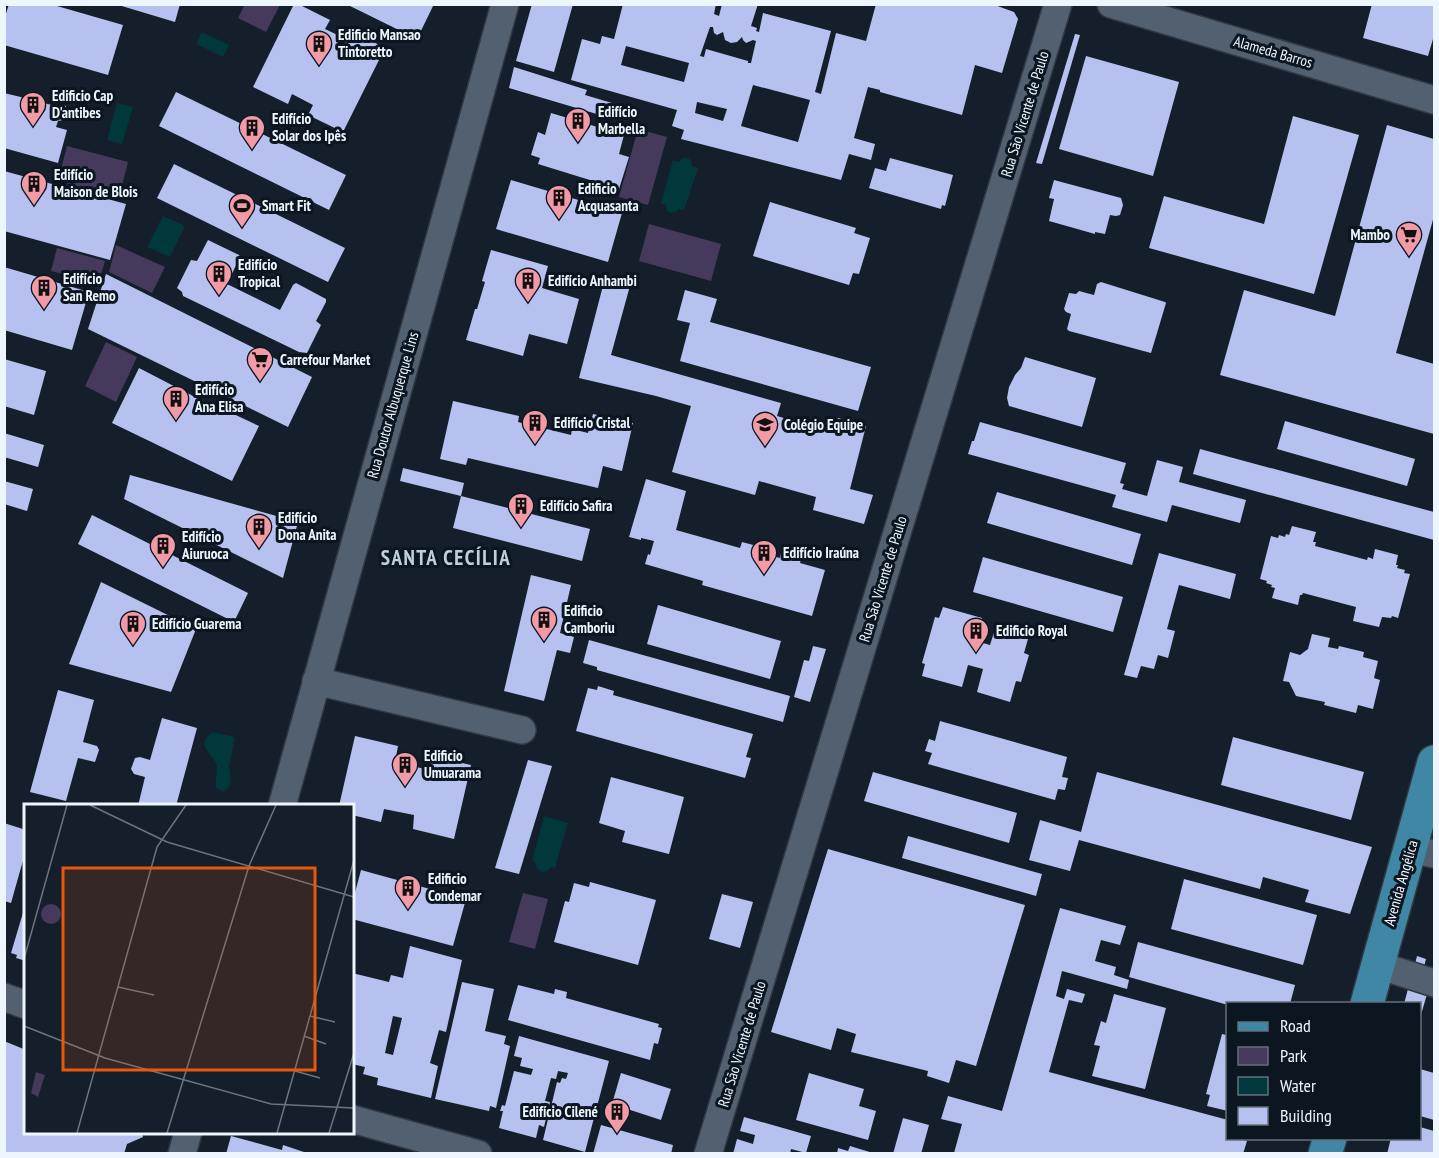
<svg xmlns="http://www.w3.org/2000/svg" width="1439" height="1158" viewBox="0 0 1439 1158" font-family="'PT Sans Narrow',sans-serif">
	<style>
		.green { fill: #453a5b }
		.water { fill: #00383c }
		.building { fill: #b7c1ef; fill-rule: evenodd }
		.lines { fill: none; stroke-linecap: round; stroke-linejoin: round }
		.minor-casing { stroke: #313842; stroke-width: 30 }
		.major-casing { stroke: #313842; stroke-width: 36 }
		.minor { stroke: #53606f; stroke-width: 27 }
		.major { stroke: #3f87a5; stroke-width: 33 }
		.labels { text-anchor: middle; stroke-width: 6; stroke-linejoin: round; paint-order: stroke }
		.poi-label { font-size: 15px; font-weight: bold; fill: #edf5fd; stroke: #0b1621; text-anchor: start }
		.street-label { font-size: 15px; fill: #edf5fd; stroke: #0b1621 }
		.district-label { font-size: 21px; font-weight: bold; letter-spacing: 1.5px; fill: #bfcedf; stroke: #0b1621 }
		.inset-road { fill: none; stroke: #6b757f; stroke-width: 1.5 }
		.view { fill: #e8590c; fill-opacity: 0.15; stroke: #e8590c; stroke-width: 3 }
		.inset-edge { fill: none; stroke: #edf5fd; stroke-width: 3 }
	</style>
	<rect width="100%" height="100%" fill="#141f2b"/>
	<g class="green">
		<polygon points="245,4 280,4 280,5 266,32 238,18"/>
		<polygon points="638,129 667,137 648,205 619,197"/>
		<polygon points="67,146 128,162 119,197 58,181"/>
		<polygon points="649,224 721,244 711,281 639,261"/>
		<polygon points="116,245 165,267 152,293 109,272"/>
		<polygon points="57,248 105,261 98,284 51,271"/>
		<polygon points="106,342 137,357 116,402 85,386"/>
		<polygon points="523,893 548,899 535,949 509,942"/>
	</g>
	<g class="water">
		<polygon points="202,32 229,45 223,57 196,44"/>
		<polygon points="117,103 133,107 122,144 107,140"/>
		<polygon points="685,157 691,160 692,166 698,168 684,210 679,209 676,212 671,213 667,211 666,205 661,203 673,160 679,162 681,159"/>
		<polygon points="163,216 185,226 170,257 147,247"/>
		<path d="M212,732L235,737L229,766L231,782L226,791L223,792L216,788C215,781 217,774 217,767C215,753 193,747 212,732Z"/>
		<path d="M544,816L568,823L555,868L551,867C545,876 536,873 535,862L532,861Z"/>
	</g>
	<g class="building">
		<polygon points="9,4 50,4 123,25 108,75 4,45 4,20"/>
		<polygon points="115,4 180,4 175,22"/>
		<polygon points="294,4 298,4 330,20 325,29 346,39 350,30 385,48 343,132 308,115 313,105 292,94 288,104 253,87"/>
		<polygon points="346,4 434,4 417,39"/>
		<polygon points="532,4 573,4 554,72 516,61"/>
		<path d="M623,4H716L714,14L719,16L722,4H758L751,26L757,28L756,31L759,32L763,13L831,31L815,92L821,94L836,33L866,41L876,4H992L1014,12L1018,19L1002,73L975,65L962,115L880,92V90L868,87L854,138L875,144L871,160L849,154L841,180L681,139L684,130L672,126L677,110L571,80L582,39L600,44L602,36L614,39ZM710,27H713L714,33L717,35L723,32L725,40L731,43L737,42L742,37L743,40L746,43L753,40L756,41L751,63H748V61L706,49L704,57L700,56ZM626,46L689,63L684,82L621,65ZM753,85L810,100L798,142L741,126ZM697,102L727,109L723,121L695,113Z"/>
		<polygon points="1372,4 1434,4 1434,40 1433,39 1428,56 1363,38"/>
		<polygon points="1075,34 1080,35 1042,164 1036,163"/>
		<polygon points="1086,56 1179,82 1153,176 1059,149"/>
		<polygon points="514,67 587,90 585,95 622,106 617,120 509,88"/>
		<polygon points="176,92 346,175 329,210 159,126"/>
		<polygon points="4,93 25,98 26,95 40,99 40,102 59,107 61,105 66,106 63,120 58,121 56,127 67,130 58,163 4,148"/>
		<polygon points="551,113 624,135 619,154 629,157 619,189 538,164 540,158 531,155 538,132 545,135"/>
		<polygon points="1293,116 1359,135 1314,294 1149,248 1164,196 1264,224"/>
		<polygon points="1387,125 1434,139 1434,216 1396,353 1434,364 1434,434 1220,375 1244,290 1335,316"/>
		<polygon points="890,158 953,175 945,206 942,205 941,209 869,188 875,168 886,171"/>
		<polygon points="174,164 345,248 328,282 157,198"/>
		<polygon points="4,171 126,204 110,260 4,231"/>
		<polygon points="511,180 622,213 608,262 496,229"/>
		<polygon points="1054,180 1121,198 1123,205 1120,215 1116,216 1110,215 1105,234 1095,232 1095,234 1049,221 1054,199 1049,198"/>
		<polygon points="770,202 856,228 854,233 870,238 859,274 853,273 849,285 753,256"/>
		<polygon points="208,240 239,255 240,257 227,284 280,310 293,285 296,283 326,299 326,302 316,321 321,325 307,353 299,352 183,296 182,292 177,288 191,260 197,261"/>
		<polygon points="491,250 548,266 542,288 579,299 567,344 529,334 523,356 466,340 475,309 477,309 485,282 482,281"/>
		<polygon points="4,267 89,292 72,350 4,330"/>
		<polygon points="106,274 312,377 288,427 88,329"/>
		<polygon points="606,274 631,282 611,355 781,403 777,416 835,433 838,418 866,426 850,489 873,495 864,524 813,510 816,497 759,481 755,495 672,472 691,406 656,396 579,378"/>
		<polygon points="1101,282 1165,302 1166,303 1151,353 1069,331 1067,329 1071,314 1066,312 1064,309 1069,293 1076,294 1079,291 1094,295 1097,284"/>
		<polygon points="685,290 717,299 710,322 871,367 858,411 680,361 690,323 677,320"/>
		<polygon points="1025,357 1096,378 1082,427 1009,406 1007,398 1009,387 1015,375 1021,368"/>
		<polygon points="4,359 46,371 34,415 4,406"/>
		<polygon points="139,368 224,412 225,410 259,426 232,481 112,423"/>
		<polygon points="453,401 519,416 518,422 571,435 572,429 588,433 593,414 633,423 622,471 603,466 598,488 468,458 466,465 440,459"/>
		<polygon points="1285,421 1415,459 1407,486 1277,449"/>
		<polygon points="980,422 1126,463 1120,483 1124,484 1122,489 1147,496 1157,460 1183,467 1179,482 1246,500 1240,523 1172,505 1167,522 1112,507 1116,495 968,454 972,441 974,441"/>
		<polygon points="4,433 44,445 38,467 4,457"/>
		<polygon points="1200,449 1434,512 1434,540 1193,474"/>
		<polygon points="403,468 464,483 461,496 400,481"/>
		<polygon points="130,475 298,522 283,578 124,499"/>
		<polygon points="646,479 686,491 676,530 740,548 742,542 761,547 759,552 780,558 781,553 801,559 800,563 825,570 812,616 702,585 703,581 645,564 648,554 650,555 654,541 641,538 641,540 629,537"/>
		<polygon points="4,481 33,489 27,511 4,504"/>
		<polygon points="997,492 1141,534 1132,565 987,523"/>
		<polygon points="461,496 590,529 582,561 453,528"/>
		<polygon points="92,515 248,593 234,622 78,544"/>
		<polygon points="1292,526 1316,532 1313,542 1316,542 1315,546 1367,560 1368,557 1373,559 1375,549 1398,555 1396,565 1398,565 1397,568 1405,570 1404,573 1410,574 1398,618 1392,616 1391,618 1382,617 1379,627 1353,621 1356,607 1303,593 1302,595 1300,595 1298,605 1272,598 1275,588 1271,587 1272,585 1266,583 1267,581 1260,579 1271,536 1278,538 1279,535 1285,537 1286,534 1289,535"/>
		<polygon points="1159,553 1236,574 1230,599 1179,585 1167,629 1175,631 1168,658 1158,655 1154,669 1141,666 1137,678 1124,675"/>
		<polygon points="983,557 1123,597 1113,632 973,592"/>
		<polygon points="531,575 571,585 560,633 574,637 570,653 557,650 544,701 504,691"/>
		<polygon points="101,582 196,629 171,692 69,664"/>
		<polygon points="658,605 781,641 770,679 647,644"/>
		<polygon points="943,607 982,618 976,641 990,645 997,623 1030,632 1024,653 1029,655 1021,682 1016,681 1010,702 977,692 983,669 968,665 962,687 922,676 925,664 922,663 935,617 939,618"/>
		<polygon points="1312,634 1330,638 1328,647 1338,649 1339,646 1364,652 1363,657 1378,661 1374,678 1380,680 1373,709 1358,705 1356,713 1324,705 1325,702 1296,696 1289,682 1283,681 1290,652 1300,655 1308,649"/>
		<polygon points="589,640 790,696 783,722 597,670 597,667 583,663"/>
		<polygon points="813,646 826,649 810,702 794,697 804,660 809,661"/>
		<polygon points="598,686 614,691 613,695 753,734 746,757 751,758 745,778 576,731 588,688 597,690"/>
		<polygon points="58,690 94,700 83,742 97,746 99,750 95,762 78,758 66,801 30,792"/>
		<polygon points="162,718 197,728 176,806 138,806 145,777 134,774 131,769 135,758 140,757 150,760"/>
		<polygon points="940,721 1067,757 1062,777 1068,778 1065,790 1058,789 1055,800 928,764 932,753 925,751 929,739 935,741"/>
		<polygon points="355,736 398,746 395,762 425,769 427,764 428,765 430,756 471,765 454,839 413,829 414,815 384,809 381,822 352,815 352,806 339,806"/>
		<polygon points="1233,737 1364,772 1351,820 1221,785"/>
		<polygon points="528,760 552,766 519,874 495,868"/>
		<polygon points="873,772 1017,813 1009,843 864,801"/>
		<polygon points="1097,772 1372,847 1350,914 1305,902 1309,890 1263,877 1260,889 1079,840 1070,871 1029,860 1040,820 1081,832"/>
		<polygon points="611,777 684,797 669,854 622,842 625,831 599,823"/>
		<polygon points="4,823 26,830 26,850 11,903 4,901"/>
		<polygon points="908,836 1042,874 1036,896 902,858"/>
		<polygon points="828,849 1025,905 976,1066 956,1060 949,1083 927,1076 928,1071 851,1052 856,1034 837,1028 831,1050 771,1032"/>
		<polygon points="361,870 466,899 453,946 352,919 352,904"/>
		<polygon points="1184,879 1317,915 1303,965 1171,929"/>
		<polygon points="590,882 656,900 638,965 554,942 565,901 569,902 574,883 589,887"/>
		<polygon points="722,894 753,902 740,948 709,939"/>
		<polygon points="25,906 26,906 26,961 16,958 17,955 11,953"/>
		<polygon points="1060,908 1126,926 1120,945 1101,940 1095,961 1116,967 1114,975 1129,980 1127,989 1062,971 1056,996 1064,999 1067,989 1085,994 1082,1003 1069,1000 1049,1072 1228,1120 1228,1138 1237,1138 1247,1141 1243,1154 954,1153 962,1124 941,1119 948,1096 1002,1111"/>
		<polygon points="1138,942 1295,985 1290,1004 1228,1004 1228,1005 1129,977"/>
		<path d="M410,946L462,960L446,1032L439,1030L430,1063L438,1066L431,1098L377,1085L378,1078L363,1074L365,1067L352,1064V973L389,982L391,975L403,978ZM393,1016L402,1018L393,1055L385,1053Z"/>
		<polygon points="1417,956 1426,959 1423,971 1414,968"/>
		<polygon points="462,982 494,989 485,1031 506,1036 504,1044 510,1046 496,1108 490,1106 489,1111 435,1099"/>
		<polygon points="518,985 554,994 555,989 567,992 566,998 659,1024 658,1027 662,1028 658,1044 654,1043 650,1060 508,1020"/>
		<polygon points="1409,985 1428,991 1420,1018 1420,1004 1404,1004"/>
		<polygon points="1114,994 1166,1008 1145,1089 1092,1076 1100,1046 1094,1045 1101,1021 1106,1023"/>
		<polygon points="1227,1031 1228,1031 1228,1111 1207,1106 1210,1095 1206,1094 1222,1034 1226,1035"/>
		<polygon points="519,1036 609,1061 585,1152 543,1140 557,1082 560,1083 562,1078 566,1079 568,1073 558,1071 556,1079 551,1078 545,1101 550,1102 544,1127 539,1125 536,1138 499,1128 503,1111 500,1111 502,1105 505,1106 514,1071 531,1075 533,1069 520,1066 522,1058 514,1056"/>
		<polygon points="4,1041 26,1050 26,1132 142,1132 143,1137 127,1144 124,1154 4,1154"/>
		<polygon points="1420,1069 1434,1073 1434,1120 1420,1116"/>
		<polygon points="621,1073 671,1089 661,1120 612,1104"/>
		<polygon points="809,1073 864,1089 859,1106 876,1111 868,1140 796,1120"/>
		<polygon points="744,1117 811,1136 806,1153 791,1149 790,1154 733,1154 737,1139 753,1144 755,1135 740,1131"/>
		<polygon points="903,1118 929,1125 921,1154 893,1154"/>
		<polygon points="601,1125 673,1145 671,1154 593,1154"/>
		<polygon points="1420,1127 1434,1131 1434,1154 1387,1154 1391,1138 1420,1138"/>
		<polygon points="231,1136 282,1150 283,1145 310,1154 226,1154"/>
		<polygon points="850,1146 873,1153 873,1154 837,1154 838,1148 848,1151"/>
	</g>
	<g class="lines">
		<defs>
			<g id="minor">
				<polyline points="1111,4 1434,100"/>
				<polyline points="316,681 522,730"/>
				<polyline points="282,806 505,4"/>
				<polyline points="1410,849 1434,854"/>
				<polyline points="1378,965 1434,983"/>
				<polyline points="4,997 26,1005"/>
				<polyline points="352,1119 478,1154"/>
				<polyline points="182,1154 188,1132"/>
				<polyline points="708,1154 1058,4"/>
			</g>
			<g id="major">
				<polyline points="1367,1004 1434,762"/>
				<polyline points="1325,1154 1330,1138"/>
			</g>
		</defs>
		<use href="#minor" class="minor-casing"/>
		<use href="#major" class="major-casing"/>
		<use href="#minor" class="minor"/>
		<use href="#major" class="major"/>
	</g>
	<defs>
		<symbol id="building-pin" viewBox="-11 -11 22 30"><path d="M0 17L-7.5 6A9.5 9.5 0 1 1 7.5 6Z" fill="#f39aa7" stroke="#0b1621"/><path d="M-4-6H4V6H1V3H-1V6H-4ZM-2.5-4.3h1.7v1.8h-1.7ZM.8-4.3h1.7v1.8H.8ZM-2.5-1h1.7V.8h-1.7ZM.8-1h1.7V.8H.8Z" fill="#111"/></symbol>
		<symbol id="stadium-pin" viewBox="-11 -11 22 30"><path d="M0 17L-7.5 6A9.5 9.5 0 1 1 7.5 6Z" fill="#f39aa7" stroke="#0b1621"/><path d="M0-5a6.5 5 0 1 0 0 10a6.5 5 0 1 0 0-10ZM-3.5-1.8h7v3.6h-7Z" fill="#111"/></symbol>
		<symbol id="supermarket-pin" viewBox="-11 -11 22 30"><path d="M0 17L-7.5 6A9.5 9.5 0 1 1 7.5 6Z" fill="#f39aa7" stroke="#0b1621"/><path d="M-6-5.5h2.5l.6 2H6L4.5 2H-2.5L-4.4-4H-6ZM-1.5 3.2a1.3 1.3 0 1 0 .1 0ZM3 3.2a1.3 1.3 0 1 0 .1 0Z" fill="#111"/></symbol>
		<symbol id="school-pin" viewBox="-11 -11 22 30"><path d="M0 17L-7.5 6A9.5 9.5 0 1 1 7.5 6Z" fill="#f39aa7" stroke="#0b1621"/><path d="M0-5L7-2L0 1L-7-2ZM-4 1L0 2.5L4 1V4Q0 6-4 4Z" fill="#111"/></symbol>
	</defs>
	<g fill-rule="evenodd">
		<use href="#building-pin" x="304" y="29" width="30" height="40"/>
		<use href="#building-pin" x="18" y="90" width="30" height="40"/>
		<use href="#building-pin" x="563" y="106" width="30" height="40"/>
		<use href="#building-pin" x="237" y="113" width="30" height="40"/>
		<use href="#building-pin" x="19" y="169" width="30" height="40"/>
		<use href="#building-pin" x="544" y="183" width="30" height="40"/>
		<use href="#stadium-pin" x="227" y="191" width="30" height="40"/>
		<use href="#supermarket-pin" x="1394" y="220" width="30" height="40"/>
		<use href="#building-pin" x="204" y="259" width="30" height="40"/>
		<use href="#building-pin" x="513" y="266" width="30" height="40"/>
		<use href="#building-pin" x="29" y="273" width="30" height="40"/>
		<use href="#supermarket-pin" x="245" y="345" width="30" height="40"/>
		<use href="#building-pin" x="161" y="384" width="30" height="40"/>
		<use href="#building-pin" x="520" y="408" width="30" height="40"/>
		<use href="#school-pin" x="750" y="410" width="30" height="40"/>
		<use href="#building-pin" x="506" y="491" width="30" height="40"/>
		<use href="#building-pin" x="244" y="512" width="30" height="40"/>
		<use href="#building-pin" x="148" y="531" width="30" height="40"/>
		<use href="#building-pin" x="749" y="538" width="30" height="40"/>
		<use href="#building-pin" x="529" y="605" width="30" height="40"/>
		<use href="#building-pin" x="118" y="609" width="30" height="40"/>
		<use href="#building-pin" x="961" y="616" width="30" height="40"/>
		<use href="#building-pin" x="390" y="750" width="30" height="40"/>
		<use href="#building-pin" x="393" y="873" width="30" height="40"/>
		<use href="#building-pin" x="602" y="1097" width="30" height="40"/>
	</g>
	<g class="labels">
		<g class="poi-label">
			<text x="338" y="40">Edificio Mansao<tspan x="338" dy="17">Tintoretto</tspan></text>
			<text x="52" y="101">Edificio Cap<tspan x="52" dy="17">D'antibes</tspan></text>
			<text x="598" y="117">Edifício<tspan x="598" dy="17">Marbella</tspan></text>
			<text x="272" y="124">Edifício<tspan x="272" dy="17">Solar dos Ipês</tspan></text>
			<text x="54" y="180">Edifício<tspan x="54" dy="17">Maison de Blois</tspan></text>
			<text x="578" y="194">Edificio<tspan x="578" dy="17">Acquasanta</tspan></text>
			<text x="262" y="211">Smart Fit</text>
			<text x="1390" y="240" text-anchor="end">Mambo</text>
			<text x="238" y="270">Edifício<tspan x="238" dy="17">Tropical</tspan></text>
			<text x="63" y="284">Edifício<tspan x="63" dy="17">San Remo</tspan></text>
			<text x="548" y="286">Edifício Anhambi</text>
			<text x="280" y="365">Carrefour Market</text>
			<text x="195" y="395">Edifício<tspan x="195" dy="17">Ana Elisa</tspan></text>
			<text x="554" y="428">Edifício Cristal</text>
			<text x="784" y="430">Colégio Equipe</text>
			<text x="540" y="511">Edifício Safira</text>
			<text x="278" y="523">Edifício<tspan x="278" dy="17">Dona Anita</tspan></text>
			<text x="182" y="542">Edifício<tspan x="182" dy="17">Aiuruoca</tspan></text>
			<text x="783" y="558">Edifício Iraúna</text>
			<text x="564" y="616">Edificio<tspan x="564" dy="17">Camboriu</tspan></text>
			<text x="152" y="629">Edifício Guarema</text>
			<text x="996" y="636">Edificio Royal</text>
			<text x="424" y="761">Edificio<tspan x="424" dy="17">Umuarama</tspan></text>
			<text x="428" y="884">Edificio<tspan x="428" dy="17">Condemar</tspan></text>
			<text x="598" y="1117" text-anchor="end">Edifício Cilené</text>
		</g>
		<g class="street-label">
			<text transform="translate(1273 52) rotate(16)" y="5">Alameda Barros</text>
			<text transform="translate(1025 114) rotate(-73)" y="5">Rua São Vicente de Paulo</text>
			<text transform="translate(393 405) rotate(-74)" y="5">Rua Doutor Albuquerque Lins</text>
			<text transform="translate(883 579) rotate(-73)" y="5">Rua São Vicente de Paulo</text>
			<text transform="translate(1401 883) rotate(-74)" y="5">Avenida Angélica</text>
			<text transform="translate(742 1044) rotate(-73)" y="5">Rua São Vicente de Paulo</text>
		</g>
		<g class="district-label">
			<text x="446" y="565">SANTA CECÍLIA</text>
		</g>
	</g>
	<g transform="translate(24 804)">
		<rect width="330" height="330" fill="#141f2b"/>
		<path d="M17 110a10 10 0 1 1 20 0a10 10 0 1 1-20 0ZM12,268L21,271L14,293L7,289Z" fill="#453a5b"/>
		<path class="inset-road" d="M66,1L143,38L330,93M0,155L43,1M94,183L130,191M286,212L311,218M0,222L81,254L247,300L330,304M280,232L302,240M271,267L296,274M53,329L133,43L162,1M143,329L225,62L252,1M253,329L330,56M305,329L330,249"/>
		<path class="view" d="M39,64H291V266H39Z"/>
		<rect width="330" height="330" class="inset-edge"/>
	</g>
	<rect width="1439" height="1158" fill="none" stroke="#edf5fd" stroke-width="12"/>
	<rect x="1226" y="1002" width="195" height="138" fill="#0b1621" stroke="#656f79" stroke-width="1.5"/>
	<rect x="1238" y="1022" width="30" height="9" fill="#3f87a5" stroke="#656f79" stroke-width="1.5"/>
	<text x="1280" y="1032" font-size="18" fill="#edf5fd">Road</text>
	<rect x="1238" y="1047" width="30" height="18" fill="#453a5b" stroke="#656f79" stroke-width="1.5"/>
	<text x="1280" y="1062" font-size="18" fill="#edf5fd">Park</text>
	<rect x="1238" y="1077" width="30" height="18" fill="#00383c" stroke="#656f79" stroke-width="1.5"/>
	<text x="1280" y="1092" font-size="18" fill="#edf5fd">Water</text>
	<rect x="1238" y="1107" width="30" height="18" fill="#b7c1ef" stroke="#656f79" stroke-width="1.5"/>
	<text x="1280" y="1122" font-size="18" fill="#edf5fd">Building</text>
</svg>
